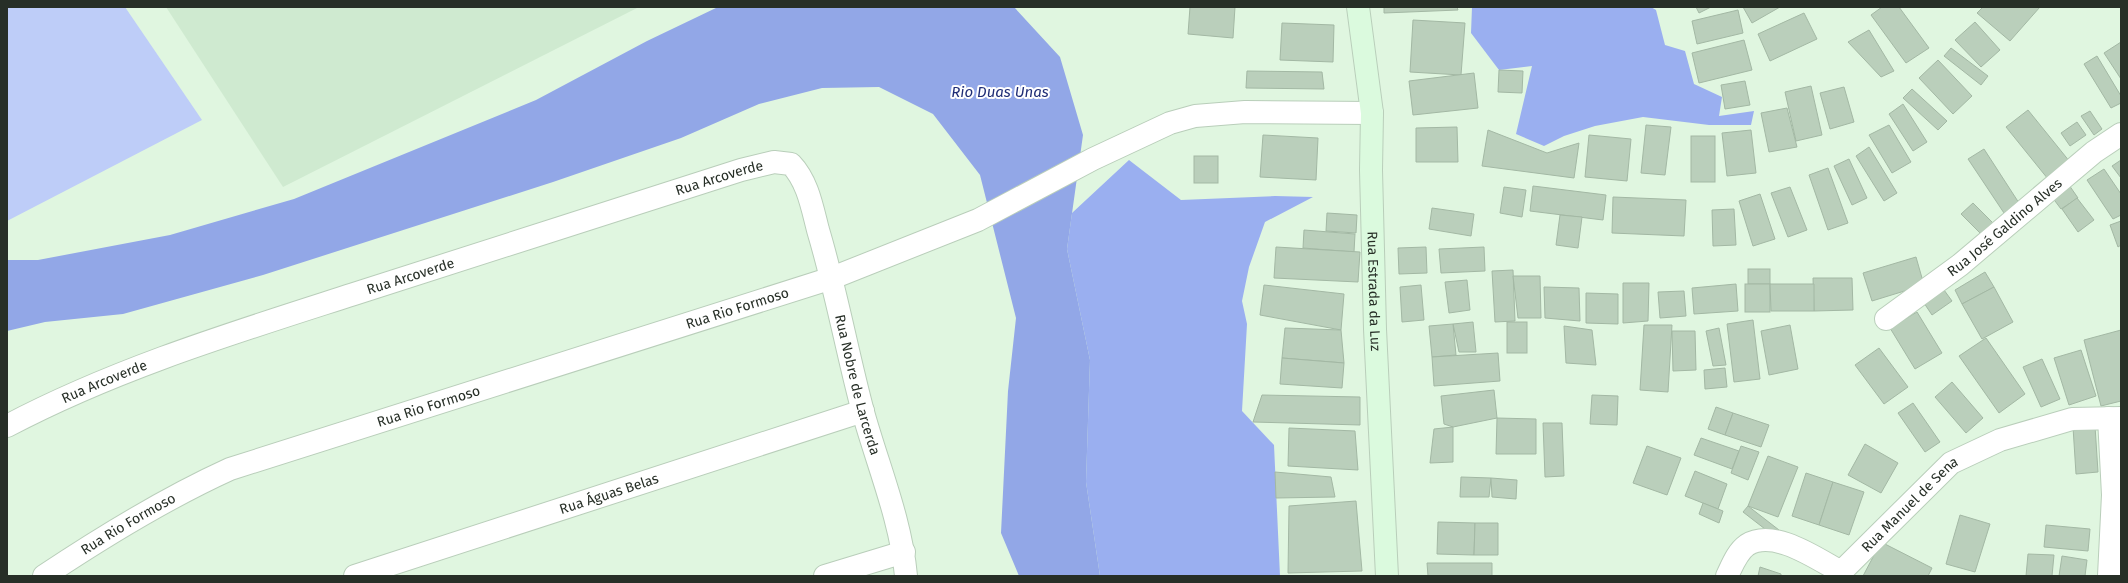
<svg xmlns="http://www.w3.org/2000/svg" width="2128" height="583" viewBox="0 0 2128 583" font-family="'Fira Sans',sans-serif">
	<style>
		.built { fill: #cfead0 }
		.green { fill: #becdf8 }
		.forest { fill: #9aaff0 }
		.water { fill: #92a7e7 }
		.building { fill: #bacfbb; stroke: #a3b8a4 }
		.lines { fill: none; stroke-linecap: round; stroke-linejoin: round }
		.minor-casing { stroke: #b9ceba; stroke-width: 24 }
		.secondary-casing { stroke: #b9ceba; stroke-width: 24 }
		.minor { stroke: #fff; stroke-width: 22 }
		.secondary { stroke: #dbfade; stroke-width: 22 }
		.labels { text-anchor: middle; stroke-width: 4; stroke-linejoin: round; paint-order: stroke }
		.street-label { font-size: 14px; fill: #272f27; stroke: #fff }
		.water-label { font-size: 15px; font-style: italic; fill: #1f2d76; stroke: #fff }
	</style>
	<rect width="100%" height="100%" fill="#e0f6e0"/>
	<polygon class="built" points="166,7 639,7 283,187"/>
	<polygon class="green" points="7,7 125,7 202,120 7,221"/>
	<g class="forest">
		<polygon points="1472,7 1651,7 1656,10 1665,45 1685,51 1694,84 1722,97 1719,116 1754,111 1751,125 1709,125 1643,117 1595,126 1564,136 1544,146 1516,134 1532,66 1499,70 1471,33"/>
		<polygon points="1129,160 1181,200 1275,196 1313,197 1265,222 1249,267 1242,301 1247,324 1242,411 1274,445 1280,576 1100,576 1086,482 1090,360 1067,249 1072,213"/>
	</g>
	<polygon class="water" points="718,7 1014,7 1060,57 1083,135 1067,249 1090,360 1086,482 1100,576 1019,576 1001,533 1008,391 1016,318 980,175 933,114 879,87 822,88 759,104 681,138 553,182 263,275 123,314 45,322 7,331 7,260 38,260 170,235 294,199 536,100 647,41"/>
	<g class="building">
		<polygon points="1190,7 1235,7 1233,38 1188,34"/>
		<polygon points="1384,7 1457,7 1458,10 1384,13"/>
		<polygon points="1696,7 1711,7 1699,13"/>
		<polygon points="1743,7 1780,7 1752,23"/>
		<polygon points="1882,7 1899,7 1929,48 1906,63 1871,15"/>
		<polygon points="1983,7 2040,7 2010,41 1977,13"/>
		<polygon points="1738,10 1743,33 1697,44 1692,21"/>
		<polygon points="1804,13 1817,39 1770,61 1758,34"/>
		<polygon points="1413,20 1465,23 1461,75 1410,72"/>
		<polygon points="1975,22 2000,50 1981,67 1955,40"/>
		<polygon points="1282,23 1334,25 1333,62 1280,60"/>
		<polygon points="1869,30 1894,71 1881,77 1848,42"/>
		<polygon points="1744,40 1752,70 1699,83 1692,53"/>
		<polygon points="2121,42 2121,79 2104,53"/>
		<polygon points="1951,48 1988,76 1981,85 1944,56"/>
		<polygon points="2097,56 2121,96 2121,103 2111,108 2084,64"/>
		<polygon points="1938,60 1972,96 1953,114 1919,78"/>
		<polygon points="1499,70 1523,71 1522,93 1498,92"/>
		<polygon points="1247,71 1322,72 1324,89 1246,88"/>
		<polygon points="1474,73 1478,108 1413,115 1409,81"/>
		<polygon points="1745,81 1750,105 1725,109 1721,85"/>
		<polygon points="1811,86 1822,135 1796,141 1785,92"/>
		<polygon points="1844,87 1854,122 1830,129 1820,93"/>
		<polygon points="1912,89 1947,121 1938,130 1903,98"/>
		<polygon points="1903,104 1927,142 1913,151 1889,114"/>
		<polygon points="1787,108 1797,147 1769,152 1761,113"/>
		<polygon points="2028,110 2070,162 2048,179 2006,127"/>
		<polygon points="2090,111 2102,129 2094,135 2081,116"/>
		<polygon points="2077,122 2086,135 2070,146 2061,133"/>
		<polygon points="1646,125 1671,127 1665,175 1641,173"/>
		<polygon points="1889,125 1911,162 1892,173 1869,135"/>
		<polygon points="1457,127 1458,162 1416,162 1416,128"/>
		<polygon points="1488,130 1547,153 1579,143 1574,178 1482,166"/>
		<polygon points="1751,130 1756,173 1727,176 1722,133"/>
		<polygon points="1263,135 1318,138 1316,180 1260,177"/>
		<polygon points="1589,135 1631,139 1627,181 1585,177"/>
		<rect x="1691" y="136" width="24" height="46"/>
		<polygon points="1869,147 1897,193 1884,201 1856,156"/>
		<polygon points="1984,149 2019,203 2004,213 1968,159"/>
		<rect x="1194" y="156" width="24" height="27"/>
		<polygon points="1849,159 1867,198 1852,205 1834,166"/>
		<polygon points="2121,160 2121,178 2112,166"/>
		<polygon points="1828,168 1848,223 1828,230 1809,175"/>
		<polygon points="2104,169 2121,194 2121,215 2113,219 2087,180"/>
		<polygon points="2069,185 2078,198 2061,209 2052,197"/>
		<polygon points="1533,186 1606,195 1603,220 1530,211"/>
		<polygon points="1504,187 1526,190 1522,217 1500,213"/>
		<polygon points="1790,187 1807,230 1788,237 1771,193"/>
		<polygon points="1760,194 1775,239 1753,246 1739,201"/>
		<polygon points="1613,197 1686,200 1684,236 1612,233"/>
		<polygon points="2077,198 2094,220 2078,232 2062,209"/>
		<polygon points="1973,203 1994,224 1983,236 1961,214"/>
		<polygon points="1432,208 1474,214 1471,236 1429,229"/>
		<polygon points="1734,209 1736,245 1713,246 1712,210"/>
		<polygon points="1327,213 1357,215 1356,233 1326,231"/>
		<polygon points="1560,215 1582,217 1578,248 1556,245"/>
		<polygon points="2121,221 2121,245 2118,247 2110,225"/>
		<polygon points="1304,230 1355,234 1354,252 1303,248"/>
		<polygon points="1276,247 1360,252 1358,282 1274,278"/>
		<polygon points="1426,247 1427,273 1399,274 1398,248"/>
		<polygon points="1484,247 1485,271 1441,273 1439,249"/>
		<polygon points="1916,257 1924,285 1872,301 1863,273"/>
		<rect x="1748" y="269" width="22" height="15"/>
		<polygon points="1513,270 1515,321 1495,322 1492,271"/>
		<polygon points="1985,272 1994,287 1962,304 1955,290"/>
		<polygon points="1513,276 1540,276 1541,318 1518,318"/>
		<polygon points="1813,278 1852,278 1853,310 1814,311"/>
		<polygon points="1467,280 1470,310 1449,313 1445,282"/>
		<polygon points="1623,283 1649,283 1648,321 1623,323"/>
		<polygon points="1736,284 1738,311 1694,314 1692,288"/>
		<rect x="1745" y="284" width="25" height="28"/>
		<polygon points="1770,284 1814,284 1814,311 1771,311"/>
		<polygon points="1264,285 1344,294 1341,330 1260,315"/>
		<polygon points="1421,285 1424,320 1402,322 1400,287"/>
		<polygon points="1544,287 1579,288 1580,321 1545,318"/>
		<polygon points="1994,287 2013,322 1982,339 1962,304"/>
		<polygon points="1944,290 1952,301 1932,315 1924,303"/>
		<polygon points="1684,291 1686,316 1660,318 1658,292"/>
		<polygon points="1586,293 1618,294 1618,324 1586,323"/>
		<polygon points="1917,312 1942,353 1915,369 1890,328"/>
		<polygon points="1753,320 1760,379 1734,382 1727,324"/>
		<polygon points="1473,322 1476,352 1459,352 1453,324"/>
		<rect x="1507" y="322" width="20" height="31"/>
		<polygon points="1453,324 1456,355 1432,357 1429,326"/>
		<polygon points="1644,325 1672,325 1668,392 1640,390"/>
		<polygon points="1790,325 1798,369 1769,375 1761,331"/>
		<polygon points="1564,326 1592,330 1596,365 1566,363"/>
		<polygon points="1285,328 1341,330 1344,363 1282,358"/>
		<polygon points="1719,328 1726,365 1713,366 1706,331"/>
		<polygon points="2121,330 2121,401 2101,406 2084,340"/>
		<polygon points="1672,331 1695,331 1696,370 1673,371"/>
		<polygon points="1986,338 2025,394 1999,413 1959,356"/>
		<polygon points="1879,348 1908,387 1884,404 1855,365"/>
		<polygon points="2081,350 2096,396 2069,405 2054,358"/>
		<polygon points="1498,353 1500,381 1434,386 1432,357"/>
		<polygon points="1282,358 1344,363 1342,388 1280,384"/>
		<polygon points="2042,359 2060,399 2041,407 2023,367"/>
		<polygon points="1725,368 1727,387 1705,389 1704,370"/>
		<polygon points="1952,382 1983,418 1966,433 1935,397"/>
		<polygon points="1494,390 1497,418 1453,427 1444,424 1441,396"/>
		<polygon points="1262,395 1360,397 1360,425 1253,422"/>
		<polygon points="1592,395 1618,396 1617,425 1590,424"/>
		<polygon points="1913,403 1940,442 1925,452 1898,413"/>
		<polygon points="1716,407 1733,413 1725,435 1708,429"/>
		<polygon points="1733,413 1769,425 1761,447 1725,435"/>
		<polygon points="1497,418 1536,419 1536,454 1496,454"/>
		<polygon points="1543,423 1562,423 1564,476 1545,477"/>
		<polygon points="2095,426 2098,472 2076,474 2073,427"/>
		<polygon points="1453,427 1453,462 1430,463 1434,429"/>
		<polygon points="1289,428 1355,431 1358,470 1288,466"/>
		<polygon points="1701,438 1739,451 1732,469 1694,455"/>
		<polygon points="1865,444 1898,463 1881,493 1848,475"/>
		<polygon points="1647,446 1681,458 1667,495 1633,483"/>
		<polygon points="1741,446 1759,452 1748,480 1731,473"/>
		<polygon points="1768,456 1798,467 1778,517 1748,506"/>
		<polygon points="1695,471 1727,484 1718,509 1685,496"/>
		<polygon points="1275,472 1331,477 1335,497 1276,498"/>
		<polygon points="1806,473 1833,482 1819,525 1792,516"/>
		<polygon points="1461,477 1491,478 1489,497 1460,497"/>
		<polygon points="1491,478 1517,480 1516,499 1492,497"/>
		<polygon points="1833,482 1864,492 1849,535 1819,525"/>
		<polygon points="1356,501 1362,571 1288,573 1289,506"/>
		<polygon points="1703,503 1723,511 1719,523 1699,514"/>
		<polygon points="1748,506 1779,530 1774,536 1743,512"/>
		<polygon points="1960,515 1990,524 1975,572 1946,564"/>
		<polygon points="1438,522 1475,523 1474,555 1437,554"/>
		<polygon points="1475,523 1498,523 1498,555 1474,555"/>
		<polygon points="2046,525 2090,529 2088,551 2044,547"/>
		<polygon points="1881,542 1932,568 1928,576 1863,576"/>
		<polygon points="2028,554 2054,555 2052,576 2026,576"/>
		<polygon points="2062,556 2087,560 2085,576 2059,576"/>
		<polygon points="1427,563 1492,563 1492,576 1428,576"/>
		<polygon points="1760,567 1781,574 1781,576 1758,576"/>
	</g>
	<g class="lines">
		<defs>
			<g id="minor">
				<path id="s1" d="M1886,319L1960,265L2094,152L2121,134"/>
				<polyline points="2109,418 2113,495 2109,576"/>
				<path id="s2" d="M7,426C117,368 236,332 354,294C483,253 612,211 741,170L774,162L791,164C808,182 812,207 818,230C836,290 847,352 863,412C878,466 901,520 906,576"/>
				<path id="s3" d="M44,576C104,536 164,499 230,469L832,278L978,220L1093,159L1170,123L1195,116L1245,112L1372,113"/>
				<path id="s4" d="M355,576L863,411"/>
				<polyline points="825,576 904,552"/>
				<path id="s5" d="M1727,576C1732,566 1737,552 1747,545C1774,528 1817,559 1841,572L1951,463L2000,440L2072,419L2121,418"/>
			</g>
			<g id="secondary">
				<path id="s6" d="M1358,7L1372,113L1371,170L1375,329L1387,576"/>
			</g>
		</defs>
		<use href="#minor" class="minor-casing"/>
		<use href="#secondary" class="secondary-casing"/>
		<use href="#minor" class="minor"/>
		<use href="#secondary" class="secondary"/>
	</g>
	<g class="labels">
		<g class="street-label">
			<text dy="5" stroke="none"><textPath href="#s2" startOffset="755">Rua Arcoverde</textPath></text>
			<text dy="5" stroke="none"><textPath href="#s1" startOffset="150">Rua José Galdino Alves</textPath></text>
			<text dy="5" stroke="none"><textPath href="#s2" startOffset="431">Rua Arcoverde</textPath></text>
			<text dy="5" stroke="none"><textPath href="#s6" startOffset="285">Rua Estrada da Luz</textPath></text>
			<text dy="5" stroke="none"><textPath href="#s3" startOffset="747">Rua Rio Formoso</textPath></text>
			<text dy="5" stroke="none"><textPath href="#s2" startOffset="107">Rua Arcoverde</textPath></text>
			<text dy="5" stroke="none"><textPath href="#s2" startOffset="1061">Rua Nobre de Larcerda</textPath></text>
			<text dy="5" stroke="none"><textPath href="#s3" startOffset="423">Rua Rio Formoso</textPath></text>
			<text dy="5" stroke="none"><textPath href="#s4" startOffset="267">Rua Águas Belas</textPath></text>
			<text dy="5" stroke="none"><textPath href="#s5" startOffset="236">Rua Manuel de Sena</textPath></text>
			<text dy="5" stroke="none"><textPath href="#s3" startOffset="99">Rua Rio Formoso</textPath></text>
		</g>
		<g class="water-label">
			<text x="1000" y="97">Rio Duas Unas</text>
		</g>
	</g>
	<rect width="2128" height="583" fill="none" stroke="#272f27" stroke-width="16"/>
</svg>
